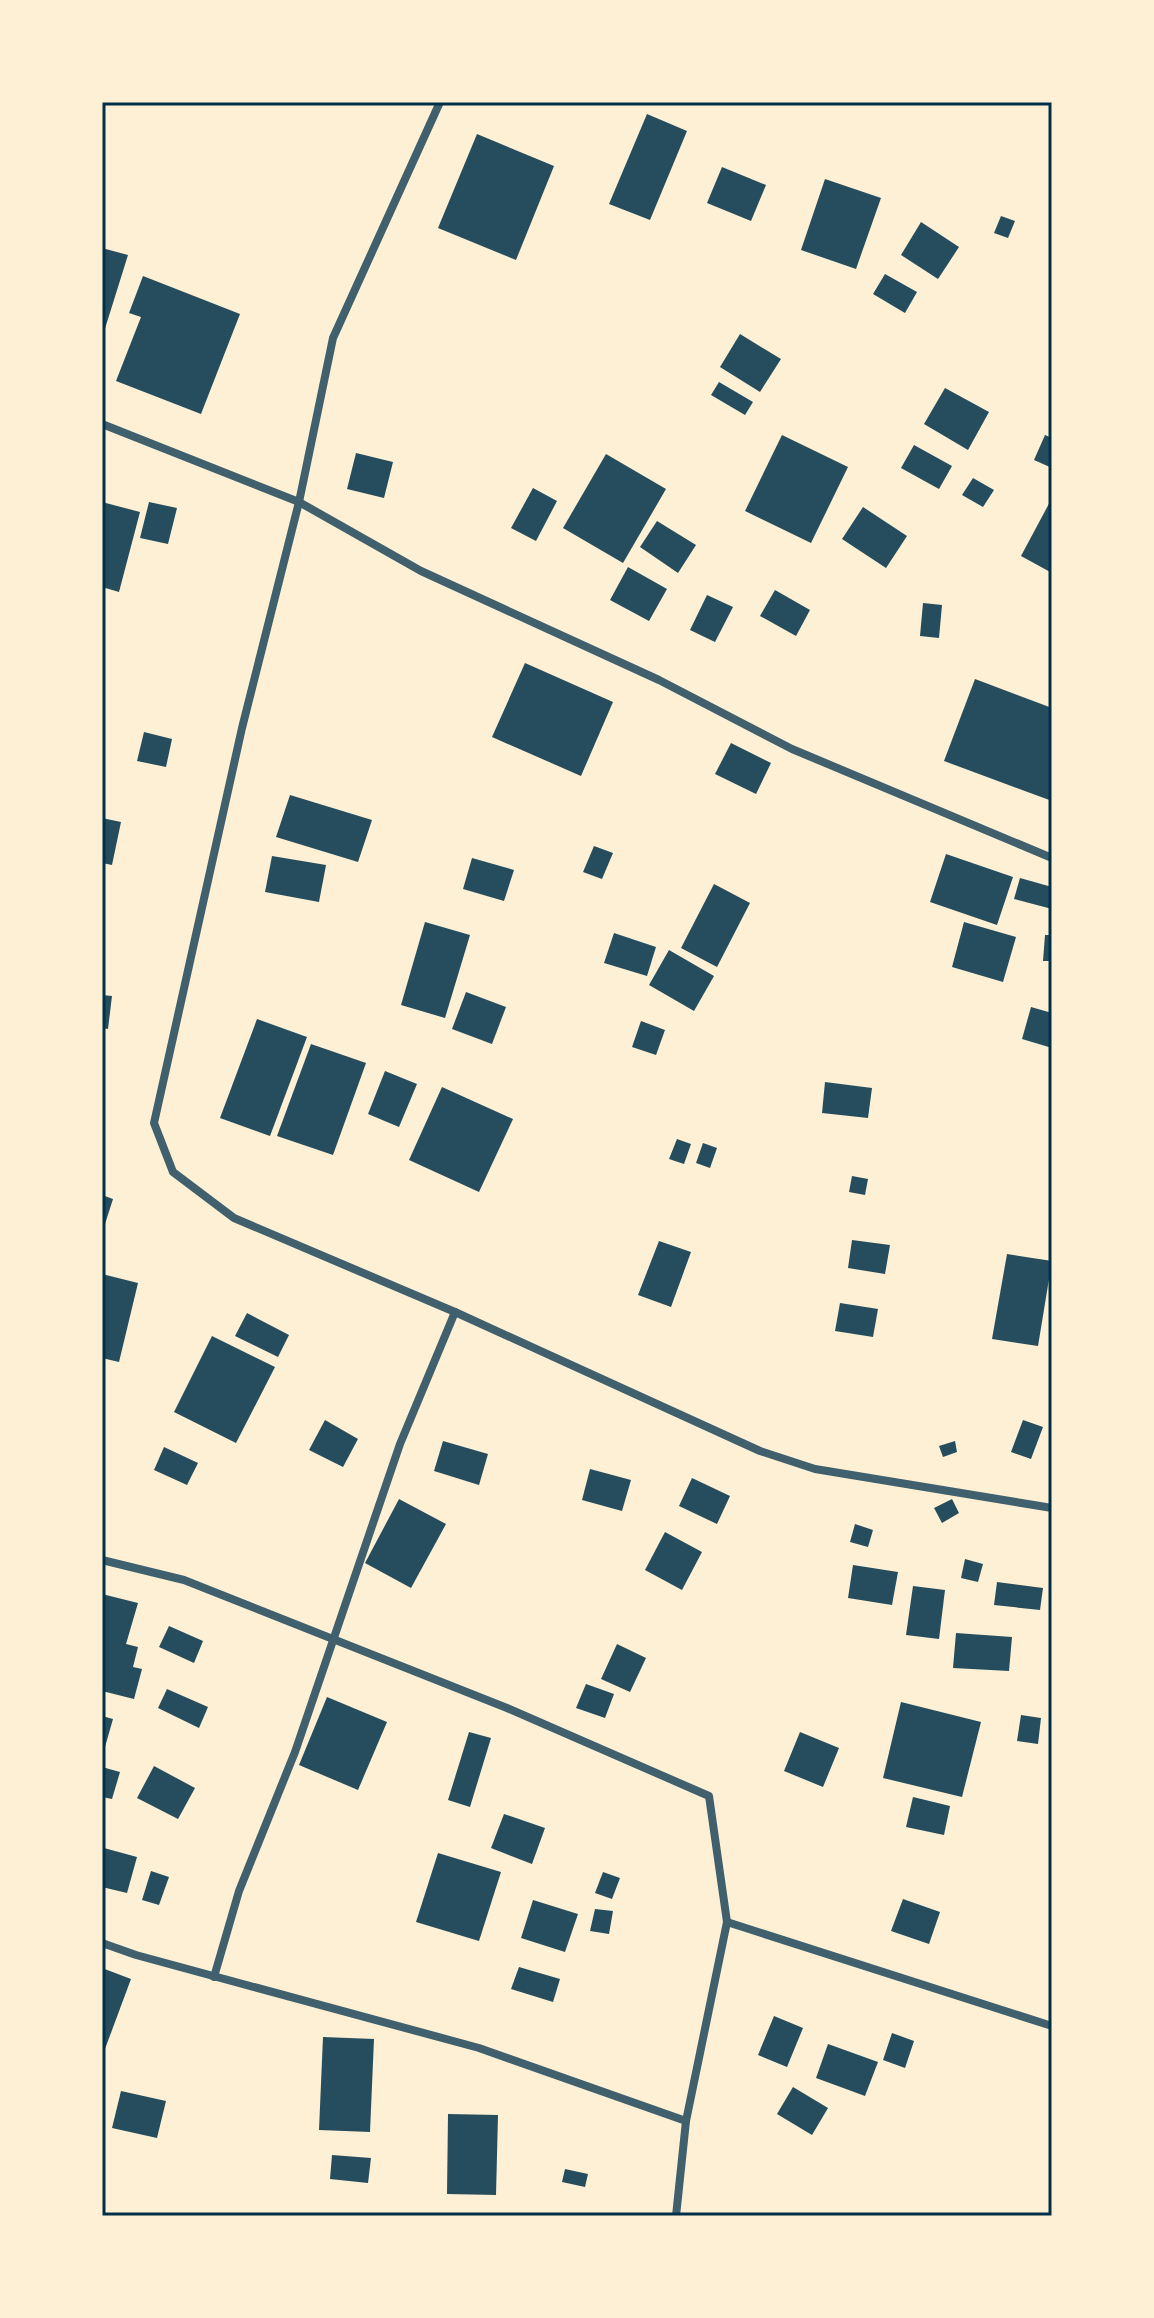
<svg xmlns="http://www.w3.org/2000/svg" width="1154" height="2318" viewBox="0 0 1154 2318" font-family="'Open Sans',sans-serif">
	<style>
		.building { fill: #264d5e }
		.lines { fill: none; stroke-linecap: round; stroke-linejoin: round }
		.minor { stroke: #3f606c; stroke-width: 8 }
		.neatline { fill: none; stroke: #003049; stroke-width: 3 }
	</style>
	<rect width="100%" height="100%" fill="#fdf0d5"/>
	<g class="building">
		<polygon points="647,114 687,131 650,220 609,204"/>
		<polygon points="477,134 554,166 516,260 438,228"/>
		<polygon points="722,167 766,185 751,221 707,203"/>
		<polygon points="825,179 881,198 856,269 801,250"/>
		<polygon points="1001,216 1015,221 1008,238 994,233"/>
		<polygon points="921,222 959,247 938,279 901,255"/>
		<polygon points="102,248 128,255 103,335 102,335"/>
		<polygon points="885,274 917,292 905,313 873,294"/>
		<polygon points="143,276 240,314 201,414 116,381 141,317 129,313"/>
		<polygon points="740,334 781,359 760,392 720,367"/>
		<polygon points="719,382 753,402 745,415 711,395"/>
		<polygon points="945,388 989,412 968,450 924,424"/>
		<polygon points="782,435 848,467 811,543 745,511"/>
		<polygon points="1045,435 1052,438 1052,468 1034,460"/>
		<polygon points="914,445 952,466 939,489 901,468"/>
		<polygon points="356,453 393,462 384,498 347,489"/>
		<polygon points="606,454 666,489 623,563 563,528"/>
		<polygon points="973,478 994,490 983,507 962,495"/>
		<polygon points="533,488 557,501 536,541 511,528"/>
		<polygon points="1052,498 1052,573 1021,556"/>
		<polygon points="102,502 140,512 119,592 102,587"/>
		<polygon points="149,502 177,508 168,544 140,538"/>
		<polygon points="863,507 907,536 886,568 842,539"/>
		<polygon points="657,521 696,545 678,573 640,547"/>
		<polygon points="628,567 667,589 649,621 610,600"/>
		<polygon points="775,590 810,610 796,636 760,616"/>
		<polygon points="707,595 733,607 715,642 690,630"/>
		<polygon points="923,603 942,605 939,638 920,636"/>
		<polygon points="525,663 613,702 581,776 492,737"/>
		<polygon points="975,679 1052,708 1052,801 944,761"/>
		<polygon points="144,732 172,739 166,767 137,761"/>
		<polygon points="731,743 771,763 756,794 715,774"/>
		<polygon points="290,795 372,820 358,862 276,837"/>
		<polygon points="102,818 121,822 112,865 102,863"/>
		<polygon points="594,846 613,853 602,879 583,872"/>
		<polygon points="946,854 1013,877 997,925 930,902"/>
		<polygon points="272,856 326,865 319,902 265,892"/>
		<polygon points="472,858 514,870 504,901 463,889"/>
		<polygon points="1020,878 1052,887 1052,909 1014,899"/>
		<polygon points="714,884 750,903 717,967 681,948"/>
		<polygon points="425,922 470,935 445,1018 401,1005"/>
		<polygon points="964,922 1016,937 1003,982 952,967"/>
		<polygon points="614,933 656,947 647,976 604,963"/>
		<polygon points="1045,935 1052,935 1052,961 1043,961"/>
		<polygon points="669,950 714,976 694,1011 649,985"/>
		<polygon points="466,992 506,1007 492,1044 452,1029"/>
		<polygon points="102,995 112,996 108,1029 102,1028"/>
		<polygon points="1031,1007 1052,1013 1052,1048 1022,1039"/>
		<polygon points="257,1019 307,1037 270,1136 220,1118"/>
		<polygon points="641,1021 665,1030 656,1055 632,1047"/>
		<polygon points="311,1044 366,1063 333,1155 277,1136"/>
		<polygon points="385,1071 417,1084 399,1127 368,1114"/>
		<polygon points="825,1082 872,1088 868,1118 822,1113"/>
		<polygon points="442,1087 513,1119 479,1192 409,1160"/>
		<polygon points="677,1139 691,1144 684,1164 669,1159"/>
		<polygon points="703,1143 717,1148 710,1168 696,1163"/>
		<polygon points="852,1176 868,1179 865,1195 849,1192"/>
		<polygon points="102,1195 113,1199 105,1224 102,1223"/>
		<polygon points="852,1240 890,1245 885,1274 848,1268"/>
		<polygon points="659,1241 691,1252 671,1307 638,1295"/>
		<polygon points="1007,1254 1052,1261 1038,1346 992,1339"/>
		<polygon points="102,1274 138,1283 119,1362 102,1358"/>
		<polygon points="840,1303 878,1309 873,1337 835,1331"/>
		<polygon points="247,1313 289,1335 278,1357 235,1336"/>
		<polygon points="212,1336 275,1367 236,1443 174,1412"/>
		<polygon points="325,1420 358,1439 343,1467 309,1450"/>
		<polygon points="1023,1420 1043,1427 1031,1459 1011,1452"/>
		<polygon points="443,1441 488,1454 479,1485 434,1471"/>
		<polygon points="955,1441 957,1452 943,1457 939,1446"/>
		<polygon points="164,1447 198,1463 187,1485 154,1470"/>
		<polygon points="590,1469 631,1480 622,1511 582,1500"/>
		<polygon points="692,1478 730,1496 717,1524 679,1506"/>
		<polygon points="399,1499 446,1524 411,1588 365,1563"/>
		<polygon points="952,1499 959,1513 942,1523 934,1508"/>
		<polygon points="855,1524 873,1530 868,1547 850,1542"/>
		<polygon points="665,1532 702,1552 682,1590 645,1570"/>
		<polygon points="965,1559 983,1564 978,1582 961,1578"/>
		<polygon points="853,1565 898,1572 892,1605 848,1598"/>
		<polygon points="997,1582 1043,1588 1040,1610 994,1605"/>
		<polygon points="913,1586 945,1590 939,1639 906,1635"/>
		<polygon points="102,1594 138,1603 126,1644 138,1647 133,1667 142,1669 134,1699 102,1691"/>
		<polygon points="169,1626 203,1641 194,1663 159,1647"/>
		<polygon points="956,1633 1012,1637 1009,1671 953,1668"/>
		<polygon points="617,1644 646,1658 630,1692 601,1679"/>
		<polygon points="586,1684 614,1694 605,1718 576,1708"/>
		<polygon points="167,1689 208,1707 199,1728 158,1708"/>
		<polygon points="327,1697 387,1722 358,1790 299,1765"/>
		<polygon points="901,1702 981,1722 962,1797 883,1778"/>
		<polygon points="1021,1715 1041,1718 1038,1744 1017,1741"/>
		<polygon points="102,1716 113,1719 103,1754 102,1754"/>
		<polygon points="469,1732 491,1738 470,1807 448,1800"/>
		<polygon points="800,1732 839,1748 823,1787 784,1771"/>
		<polygon points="154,1766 195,1788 178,1819 137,1798"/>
		<polygon points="102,1767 120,1772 112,1799 102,1797"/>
		<polygon points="913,1797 950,1806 944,1835 906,1827"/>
		<polygon points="504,1814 545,1828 532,1864 491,1848"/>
		<polygon points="104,1848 137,1857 127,1893 102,1887"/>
		<polygon points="438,1853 501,1872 479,1941 416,1922"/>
		<polygon points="151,1871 169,1877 159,1905 142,1900"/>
		<polygon points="603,1872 620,1878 612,1899 595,1893"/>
		<polygon points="903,1899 940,1912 929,1944 891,1931"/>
		<polygon points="533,1900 578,1914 565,1952 521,1938"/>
		<polygon points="595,1909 613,1911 609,1934 590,1931"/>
		<polygon points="519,1967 560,1979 553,2002 511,1989"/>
		<polygon points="102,1968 131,1979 102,2057"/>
		<polygon points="774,2016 803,2028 787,2067 758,2055"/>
		<polygon points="892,2033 914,2041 905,2068 883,2060"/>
		<polygon points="323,2037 374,2039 370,2132 319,2130"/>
		<polygon points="828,2044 878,2062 865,2096 816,2078"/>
		<polygon points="793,2087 828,2108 812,2135 777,2114"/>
		<polygon points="121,2091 166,2101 157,2138 112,2128"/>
		<polygon points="448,2114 498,2115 496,2195 447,2194"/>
		<polygon points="332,2155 371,2158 368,2183 330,2179"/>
		<polygon points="565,2169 588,2174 585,2187 562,2182"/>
	</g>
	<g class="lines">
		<g class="minor">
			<polyline points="440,102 333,338 299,502 242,728 154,1123 173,1172 234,1218 455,1312 760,1451 815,1469 1052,1508"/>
			<polyline points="102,424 299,502 421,571 659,680 792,749 1052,858"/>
			<polyline points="102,1560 184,1580 507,1708 709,1796 727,1922 686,2121 676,2216"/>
			<polyline points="727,1922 1052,2026"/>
			<polyline points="102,1943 136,1955 479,2048 686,2121"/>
			<polyline points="214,1977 239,1891 295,1752 400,1444 455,1312"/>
		</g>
	</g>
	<rect width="1154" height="2318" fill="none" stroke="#fdf0d5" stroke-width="208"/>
	<rect x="104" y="104" width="946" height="2110" class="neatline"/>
</svg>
